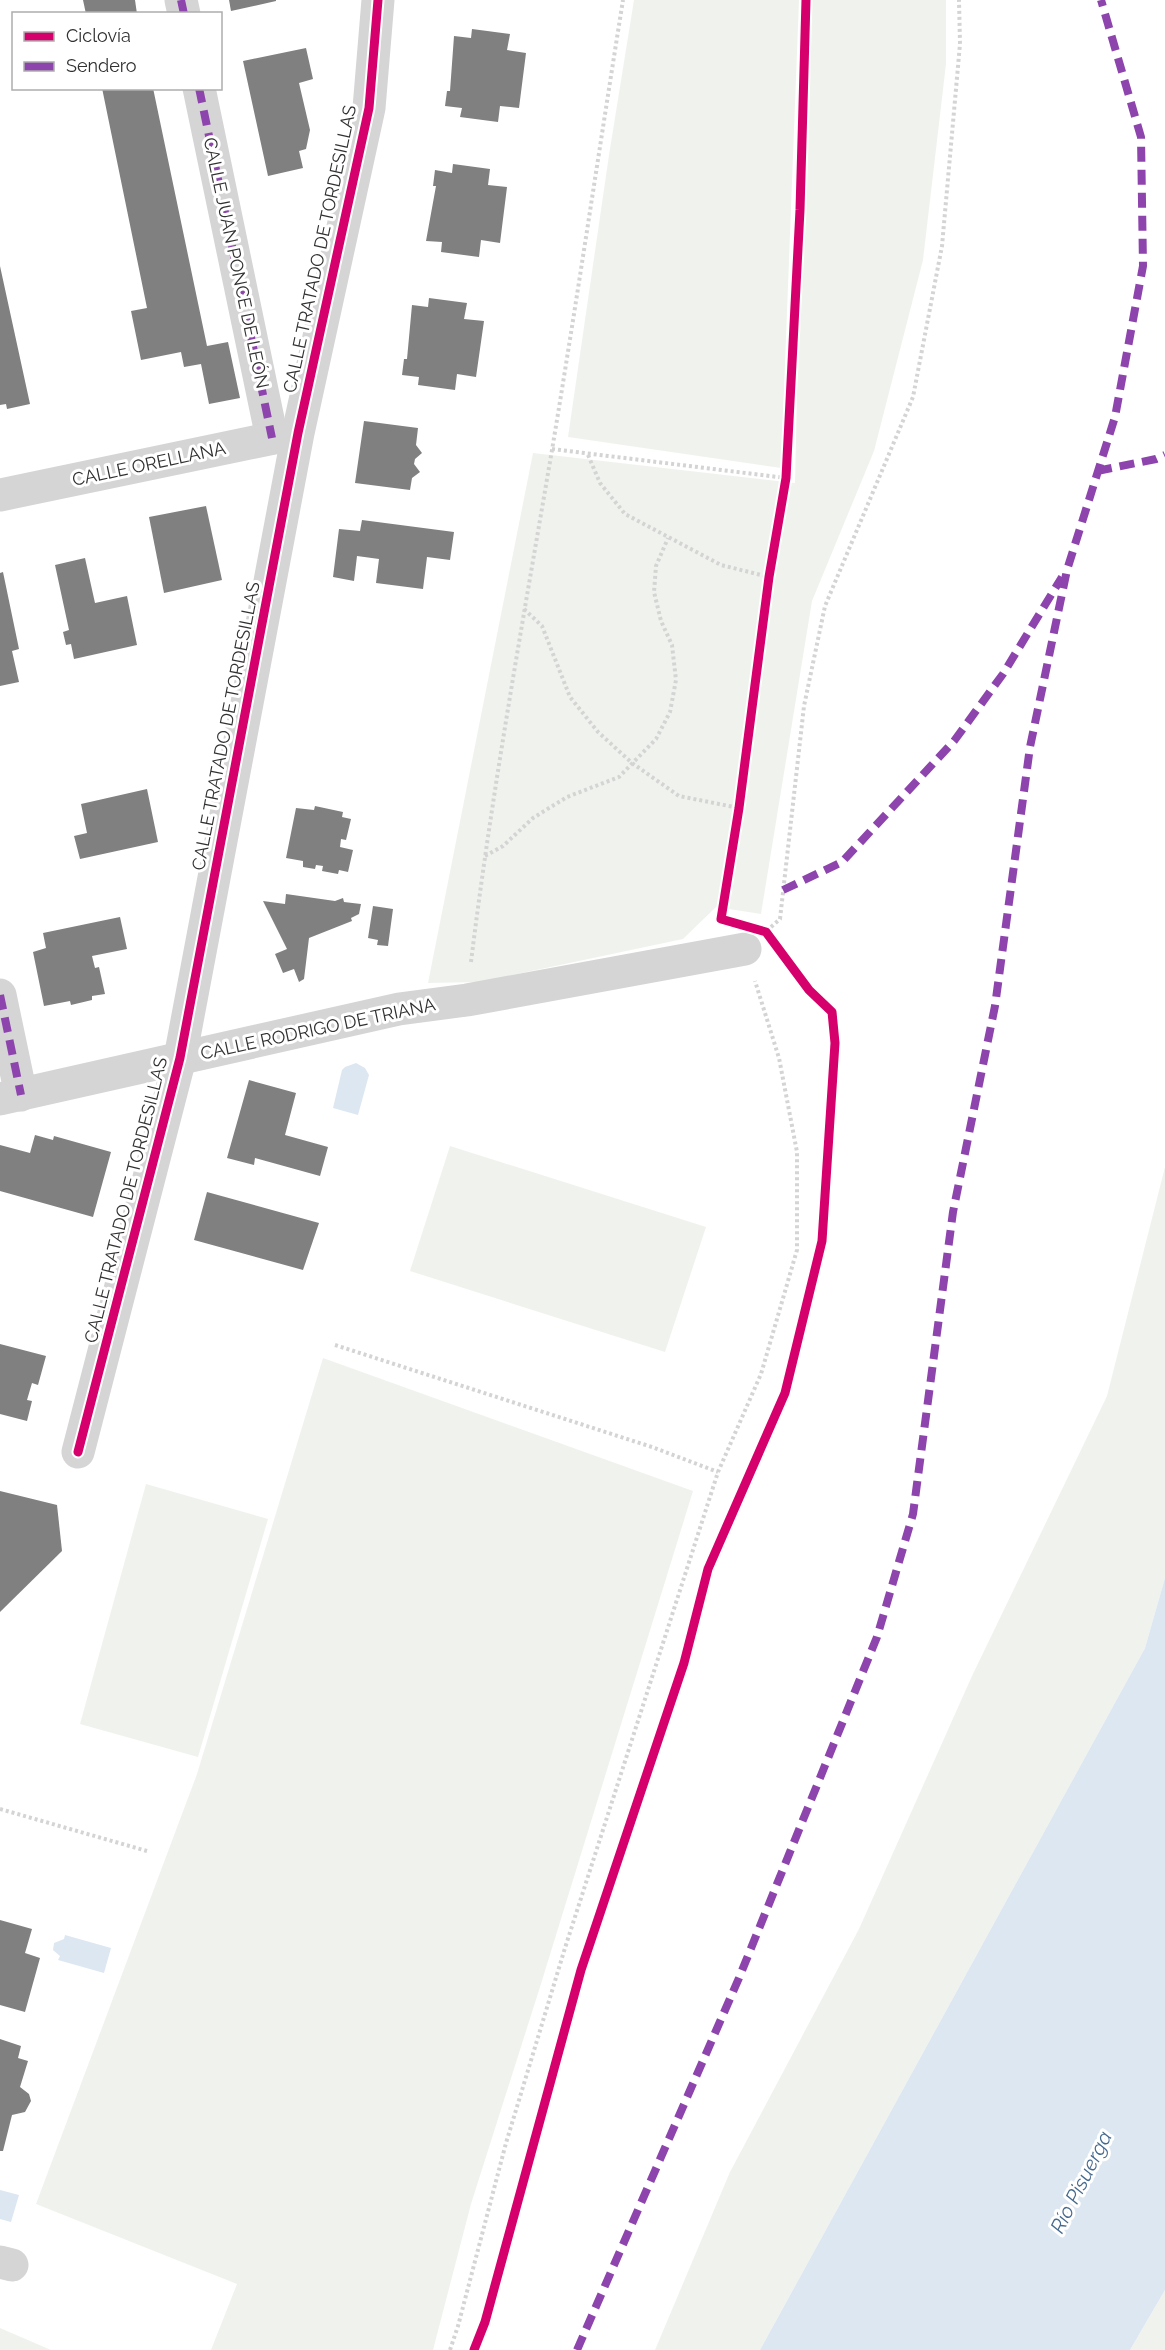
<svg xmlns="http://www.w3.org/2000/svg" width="1165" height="2350" viewBox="0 0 1165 2350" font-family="Raleway,sans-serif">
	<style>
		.green { fill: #f0f3ed }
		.water { fill: #dde7f1 }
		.building { fill: #808080 }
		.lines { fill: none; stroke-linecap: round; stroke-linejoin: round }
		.path { stroke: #d4d4d4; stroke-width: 4; stroke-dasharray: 3 3; stroke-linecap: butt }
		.minor { stroke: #d5d5d5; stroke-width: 33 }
		.quiet { stroke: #8e44ad; stroke-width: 8; stroke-dasharray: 15 8; stroke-linecap: butt }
		.cycleway-casing { stroke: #fff; stroke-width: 13 }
		.cycleway { stroke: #d6006c; stroke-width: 9 }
		.labels { text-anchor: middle; stroke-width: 6; stroke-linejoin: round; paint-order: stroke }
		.street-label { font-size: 18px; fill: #313131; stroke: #fff }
		.water-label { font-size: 20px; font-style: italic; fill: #45698e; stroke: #fff }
	</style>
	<rect width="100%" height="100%" fill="#fff"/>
	<g class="green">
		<polygon points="634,0 799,0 781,468 568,437 609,155"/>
		<polygon points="806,0 946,0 946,64 923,260 874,451 812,601 761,914 716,907 683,939 480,982 428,983 533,453 795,483"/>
		<polygon points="450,1146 706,1227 665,1352 410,1271"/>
		<polygon points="1165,1167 1165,1578 1145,1648 760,2350 655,2350 730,2172 859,1929 972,1676 1107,1396"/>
		<polygon points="323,1358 693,1491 540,1987 471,2204 433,2350 211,2350 237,2284 36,2204 197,1774"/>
		<polygon points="146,1484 268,1519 198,1757 80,1724"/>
		<polygon points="1165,2290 1165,2350 1130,2350"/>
		<polygon points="0,2328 51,2350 0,2350"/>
	</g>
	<g class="water">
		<polygon points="356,1063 365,1068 369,1075 358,1115 333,1108 342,1070 345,1067"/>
		<polygon points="1165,1578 1165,2290 1130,2350 760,2350 1145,1648"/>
		<polygon points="65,1935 111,1948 104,1973 58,1960 60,1956 53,1950 54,1943 64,1939"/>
		<polygon points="0,2190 19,2195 11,2222 0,2219"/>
	</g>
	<g class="building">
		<polygon points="83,0 135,0 137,14 86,14"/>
		<polygon points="229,0 276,0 276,1 231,11"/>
		<polygon points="472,29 510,34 507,50 526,53 519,108 500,106 498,122 460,117 462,108 445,106 447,91 450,91 454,36 471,38"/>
		<polygon points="306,48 313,79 299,83 310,130 306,149 299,151 303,168 268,176 243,61"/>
		<polygon points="102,88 153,88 207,346 228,342 240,398 209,404 201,364 184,367 181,352 141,360 131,311 147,308"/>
		<polygon points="453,164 490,169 488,185 507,187 500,243 481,240 479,257 441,252 442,242 426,241 436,186 433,186 435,170 452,173"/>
		<polygon points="0,266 30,404 7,409 6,404 0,405"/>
		<polygon points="429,298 467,303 464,319 484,321 476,377 457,374 455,390 418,385 419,377 402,375 404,359 407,359 412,305 428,307"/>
		<polygon points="364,421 418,428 416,445 422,453 415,459 414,464 420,472 412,478 410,490 355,483"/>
		<polygon points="206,506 222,580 164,593 149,517"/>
		<polygon points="362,520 454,532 450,560 427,557 423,589 376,583 379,559 357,556 354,581 333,577 339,529 360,531"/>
		<polygon points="85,558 95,603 127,596 137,645 74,659 71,644 66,645 63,632 69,630 55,565"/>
		<polygon points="3,572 19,649 12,651 19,682 0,686 0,573"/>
		<polygon points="147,789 158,842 80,859 74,836 87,833 81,804"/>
		<polygon points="315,806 343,812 342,817 351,819 346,840 341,839 340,847 353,850 348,872 339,870 338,874 322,871 323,866 316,865 315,869 303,867 303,861 286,858 296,808 314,810"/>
		<polygon points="286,894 335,901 343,898 344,902 361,904 359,914 351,918 352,921 309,938 304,979 299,982 294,969 283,973 275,954 287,949 263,901 285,904"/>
		<polygon points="373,906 393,909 388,946 377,945 378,940 368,938"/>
		<polygon points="120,917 127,949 92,956 95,968 99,967 105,994 92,996 92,1000 71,1005 70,1001 44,1006 33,952 46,948 43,933"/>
		<polygon points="249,1080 296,1093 285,1135 328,1147 320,1176 255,1158 254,1165 227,1158"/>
		<polygon points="35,1135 53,1140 54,1136 111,1152 93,1217 0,1191 0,1145 30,1153"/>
		<polygon points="207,1192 319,1223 303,1270 194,1240"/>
		<polygon points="0,1344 46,1356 38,1385 32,1383 27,1400 32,1401 27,1421 0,1414"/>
		<polygon points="0,1491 57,1505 62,1551 0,1612"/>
		<polygon points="0,1920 32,1929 25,1953 40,1958 25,2012 0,2005"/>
		<polygon points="0,2039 21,2046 18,2058 28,2061 20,2087 29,2094 31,2101 25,2112 12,2115 3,2151 0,2151"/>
	</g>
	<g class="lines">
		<g class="path">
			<polyline points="552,449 786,478"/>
			<polyline points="588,455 600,483 625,514 721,565 769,577"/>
			<polyline points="524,609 542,626 570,697 598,732 632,763 679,796 739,808"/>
			<polyline points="485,856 503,846 533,818 567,797 619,777 656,739 670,712 676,680 672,645 661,621 654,592 656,566 668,538"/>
			<polyline points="771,927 780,919 804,706 825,606 913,397 942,246 960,44 959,0"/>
			<path d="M471,962C492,791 523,620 552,450C577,300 599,150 623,0"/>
			<polyline points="335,1345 652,1447 718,1472"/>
			<polyline points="0,1809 147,1851"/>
			<polyline points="450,2350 458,2326 506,2143 565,1948 718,1472 761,1374 797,1250 797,1152 779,1058 755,981"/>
		</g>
		<g class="minor">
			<polyline points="181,0 184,14"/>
			<polyline points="199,88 272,438"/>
			<polyline points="0,495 293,434"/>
			<polyline points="0,995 21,1095"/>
			<polyline points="0,1099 399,1009 467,1000 745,949"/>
			<polyline points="78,1452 180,1058 298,433 369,108 378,0"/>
			<polyline points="0,2262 12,2265"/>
		</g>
		<g class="quiet">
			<polyline points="181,0 184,14"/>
			<polyline points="199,88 272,438"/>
			<polyline points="1097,471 1156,459 1165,455"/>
			<polyline points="783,890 842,862 954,741 1003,674 1062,577"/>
			<polyline points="0,995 21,1095"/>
			<polyline points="577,2350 739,1978 877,1637 913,1514 953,1212 995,1006 1030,747 1067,570 1115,417 1143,266 1141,137 1101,0"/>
		</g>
		<defs>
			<g id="cycleway">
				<polyline points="78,1452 180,1058 298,433 369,108 378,0"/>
				<polyline points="474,2350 485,2322 581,1970 684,1663 708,1569 785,1393 822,1241 835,1043 832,1012 809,990 766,932 721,919 739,808 769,577 786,478 800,210 806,0"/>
			</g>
		</defs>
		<use href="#cycleway" class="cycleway-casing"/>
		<use href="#cycleway" class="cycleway"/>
	</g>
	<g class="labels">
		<g class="street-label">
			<text transform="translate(320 249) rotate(-78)" y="6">CALLE TRATADO DE TORDESILLAS</text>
			<text transform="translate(236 263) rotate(78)" y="6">CALLE JUAN PONCE DE LEÓN</text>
			<text transform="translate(149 464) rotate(-12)" y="6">CALLE ORELLANA</text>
			<text transform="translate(226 726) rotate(-79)" y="6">CALLE TRATADO DE TORDESILLAS</text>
			<text transform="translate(318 1029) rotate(-12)" y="6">CALLE RODRIGO DE TRIANA</text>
			<text transform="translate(126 1200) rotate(-76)" y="6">CALLE TRATADO DE TORDESILLAS</text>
		</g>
		<g class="water-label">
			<text transform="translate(1081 2182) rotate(-63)" y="7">Río Pisuerga</text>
		</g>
	</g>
	<rect x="12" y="12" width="210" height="78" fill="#ffffff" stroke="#adadad" stroke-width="1.5"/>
	<rect x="24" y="32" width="30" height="9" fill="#d6006c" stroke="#adadad" stroke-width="1.5"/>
	<text x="66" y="42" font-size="18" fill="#313131">Ciclovía</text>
	<rect x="24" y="62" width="30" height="9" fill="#8e44ad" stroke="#adadad" stroke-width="1.5"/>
	<text x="66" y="72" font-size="18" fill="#313131">Sendero</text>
</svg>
